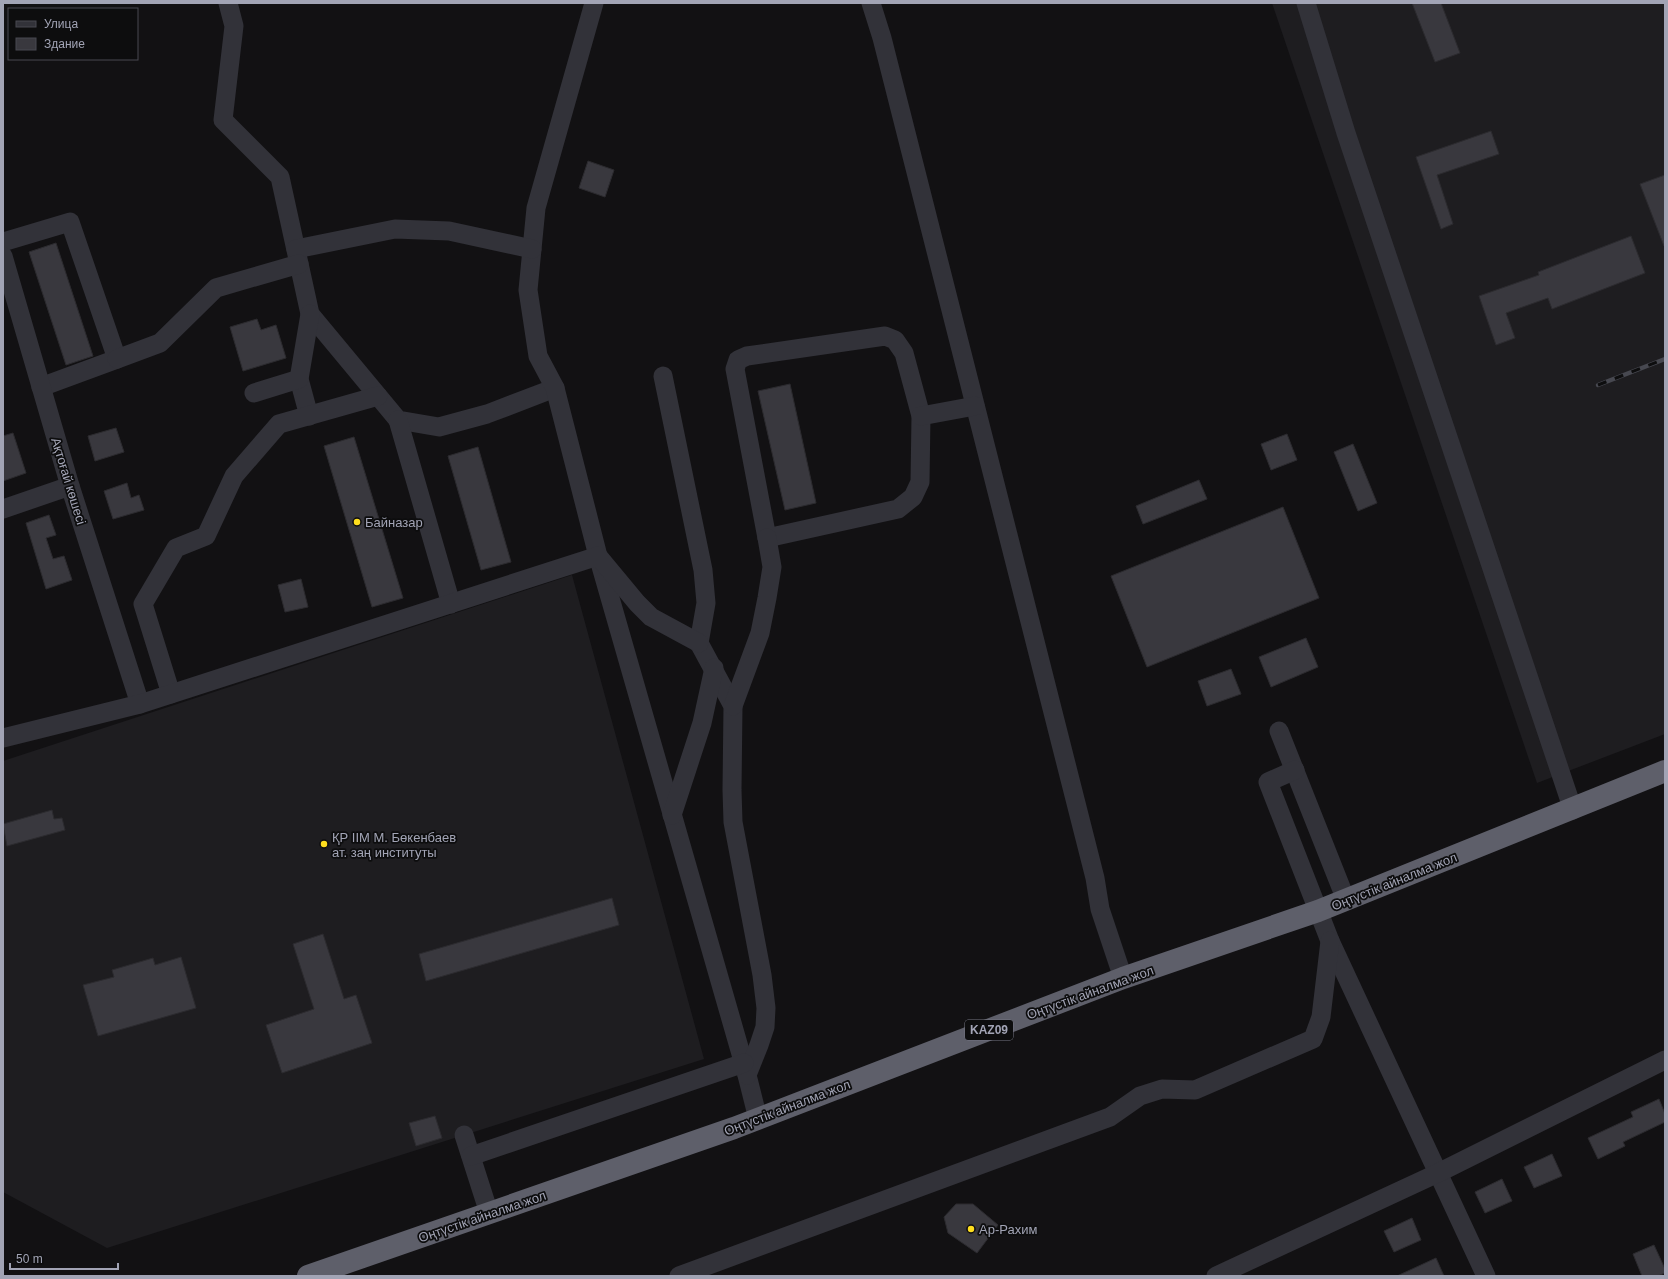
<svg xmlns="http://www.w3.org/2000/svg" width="1668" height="1279" viewBox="0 0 1668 1279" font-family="Helvetica,sans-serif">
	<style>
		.built { fill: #1e1d20 }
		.building { fill: #39383e; stroke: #2c2b2f }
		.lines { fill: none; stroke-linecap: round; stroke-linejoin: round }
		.minor { stroke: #323239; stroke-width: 19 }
		.highway { stroke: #5e5f6a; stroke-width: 22 }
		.rail-casing { stroke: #474850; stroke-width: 4.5 }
		.rail { stroke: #0d0d0e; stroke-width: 3; stroke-dasharray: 9; stroke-linecap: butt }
		.poi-dot { fill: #ffde1e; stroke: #0d0d0e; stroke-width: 1.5 }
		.labels { text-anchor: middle; stroke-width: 3.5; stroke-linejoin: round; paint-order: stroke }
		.shield { fill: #0d0d0e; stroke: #757783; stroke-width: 1 }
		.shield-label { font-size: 12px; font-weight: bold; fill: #a2a4b5 }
		.street-label { font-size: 13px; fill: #a2a4b5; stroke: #0d0d0e }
		.poi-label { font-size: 13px; fill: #a2a4b5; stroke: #0d0d0e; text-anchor: start }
	</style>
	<rect width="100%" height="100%" fill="#121113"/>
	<g class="built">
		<polygon points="1272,3 1665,3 1665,734 1537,783"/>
		<polygon points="572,575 704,1059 107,1248 3,1192 3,761"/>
	</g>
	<g class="building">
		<polygon points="1412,3 1441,3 1460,53 1435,62"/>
		<polygon points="1491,131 1499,154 1437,175 1453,224 1441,229 1416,157"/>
		<polygon points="588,161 614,170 605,197 579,188"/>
		<polygon points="1665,175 1665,246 1664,246 1640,184"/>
		<polygon points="1631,236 1645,273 1552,309 1548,298 1506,313 1515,338 1496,345 1479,296 1539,275 1538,272"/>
		<polygon points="56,243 93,356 66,365 29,252"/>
		<polygon points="257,319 261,330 276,325 286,358 243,371 230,327"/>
		<polygon points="790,384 816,503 785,510 758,391"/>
		<polygon points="116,428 124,452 95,461 88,436"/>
		<polygon points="13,433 26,473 3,481 3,436"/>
		<polygon points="1287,434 1297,460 1271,470 1261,444"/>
		<polygon points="354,437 403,598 372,607 324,446"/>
		<polygon points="1353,444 1377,503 1358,511 1334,452"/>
		<polygon points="478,447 511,562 481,570 448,456"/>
		<polygon points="1199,480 1207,499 1143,524 1136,506"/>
		<polygon points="127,483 131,498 139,495 144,510 113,519 104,491"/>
		<polygon points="1283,507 1319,598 1147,667 1111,576"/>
		<polygon points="49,515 56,535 46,538 53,559 64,556 72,580 46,589 26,523"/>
		<polygon points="301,579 308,607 285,612 278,585"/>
		<polygon points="1306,638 1318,667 1271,687 1259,657"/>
		<polygon points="1231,669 1241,694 1207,706 1198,681"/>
		<polygon points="52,810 54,819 62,818 65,830 7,846 3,824"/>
		<polygon points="612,898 619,925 426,981 419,954"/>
		<polygon points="323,934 344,999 356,995 372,1043 282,1073 266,1025 314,1009 293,944"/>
		<polygon points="181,957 196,1008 98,1036 83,985 114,977 112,970 153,958 155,965"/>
		<polygon points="1659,1099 1665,1114 1665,1122 1623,1142 1625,1146 1598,1159 1588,1138 1633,1117 1631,1112"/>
		<polygon points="435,1116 442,1138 416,1146 409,1123"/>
		<polygon points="1552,1154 1562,1176 1534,1188 1524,1167"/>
		<polygon points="1502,1179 1512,1201 1485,1213 1475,1192"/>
		<polygon points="956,1204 973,1204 998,1225 977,1253 948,1233 944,1217"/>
		<polygon points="1412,1218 1421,1240 1394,1252 1384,1231"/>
		<polygon points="1654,1245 1665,1269 1665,1273 1658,1276 1642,1276 1633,1254"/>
		<polygon points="1436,1258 1444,1276 1397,1276"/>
	</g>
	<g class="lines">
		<g class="minor">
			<polyline points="228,3 234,26 223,120 280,177 310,314 398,420 439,427 487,414 555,388"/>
			<polyline points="594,3 536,208 528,290 538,356 555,388 598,556 747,1075 758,1119"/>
			<polyline points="871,3 882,38 1095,878 1100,909 1123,978"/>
			<polyline points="1306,3 1346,133 1573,810"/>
			<polyline points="3,242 70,222 117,359 41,387"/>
			<polyline points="296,249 395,229 449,231 532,249"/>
			<polyline points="3,256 70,486 140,704"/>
			<polygon points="885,336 895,340 904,353 921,416 920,482 913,497 898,509 767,538 735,369 738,360 747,356"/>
			<polyline points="117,359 160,343 216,288 299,264"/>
			<polyline points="663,376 703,570 706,603 699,643 733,706 732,790 733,822 762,975 766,1008 765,1027 759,1045 747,1075"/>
			<polyline points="299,379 309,416"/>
			<polyline points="254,393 299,379 310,314"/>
			<polyline points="921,416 975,406"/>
			<polyline points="398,420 451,604"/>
			<polyline points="3,509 70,486"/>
			<polyline points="171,694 143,604 176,548 206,536 234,476 279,424 378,396"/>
			<polyline points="733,706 760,633 767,598 772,567 767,538"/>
			<polyline points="1279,731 1346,900"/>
			<polyline points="3,738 140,704 598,556 637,603 651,617 699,643"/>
			<polyline points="1295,770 1268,782 1330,941 1486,1276"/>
			<polyline points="672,815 702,723 714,668"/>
			<polyline points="464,1135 489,1213"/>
			<polyline points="471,1156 744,1063"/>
			<polyline points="679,1276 1110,1117 1140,1096 1162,1089 1195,1090 1313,1039 1321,1017 1330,941"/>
			<polyline points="1216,1276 1438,1173 1665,1060"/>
		</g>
		<polyline class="highway" points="308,1276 734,1128 1123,978 1318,911 1665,771"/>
		<defs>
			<polyline id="rail" points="1598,385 1665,359"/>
		</defs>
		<use href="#rail" class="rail-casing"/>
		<use href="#rail" class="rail"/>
	</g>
	<g class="poi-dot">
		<circle cx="357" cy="522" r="4"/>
		<circle cx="324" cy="844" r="4"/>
		<circle cx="971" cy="1229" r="4"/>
	</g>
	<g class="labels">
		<rect class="shield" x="965" y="1020" width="48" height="20" rx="3"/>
		<g class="shield-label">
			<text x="989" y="1034">KAZ09</text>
		</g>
		<g class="street-label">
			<text transform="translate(69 481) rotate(73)" y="5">Ақтоғай көшесі</text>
			<text transform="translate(1394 881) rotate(-22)" y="5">Оңтүстік айналма жол</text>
			<text transform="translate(1090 992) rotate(-20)" y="5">Оңтүстік айналма жол</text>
			<text transform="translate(787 1107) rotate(-21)" y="5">Оңтүстік айналма жол</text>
			<text transform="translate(482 1216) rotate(-19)" y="5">Оңтүстік айналма жол</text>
		</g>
		<g class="poi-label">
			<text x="365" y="527">Байназар</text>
			<text x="332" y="842">ҚР ІІМ М. Бөкенбаев<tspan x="332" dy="15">ат. заң институты</tspan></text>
			<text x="979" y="1234">Ар-Рахим</text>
		</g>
	</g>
	<rect width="1668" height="1279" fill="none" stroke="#a2a4b5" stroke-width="8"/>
	<rect x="8" y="8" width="130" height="52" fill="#0d0d0e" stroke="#494951"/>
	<rect x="16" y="21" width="20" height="6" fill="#323239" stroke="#494951"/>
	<text x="44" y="28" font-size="12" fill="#a2a4b5">Улица</text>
	<rect x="16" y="38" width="20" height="12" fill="#39383e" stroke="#494951"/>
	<text x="44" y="48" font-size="12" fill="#a2a4b5">Здание</text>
	<path d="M10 1263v6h108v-6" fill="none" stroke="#a2a4b5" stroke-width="2"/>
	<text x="16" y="1263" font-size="12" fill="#a2a4b5" stroke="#0d0d0e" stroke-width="3" paint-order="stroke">50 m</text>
</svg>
